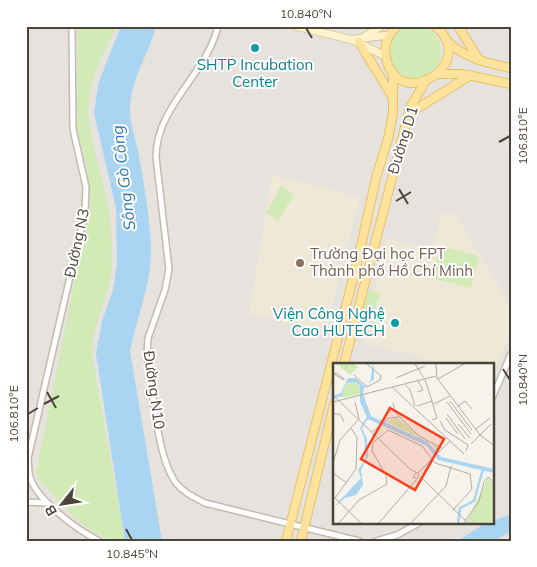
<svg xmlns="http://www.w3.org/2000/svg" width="537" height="567" viewBox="0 0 537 567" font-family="Mulish,sans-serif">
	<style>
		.industrial { fill: #e6e2dd; fill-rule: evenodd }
		.education { fill: #efe8d6 }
		.green { fill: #d2eab5 }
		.water { fill: #a9d4f2 }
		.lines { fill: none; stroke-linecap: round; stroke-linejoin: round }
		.street-casing { stroke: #c2bbae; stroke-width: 8 }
		.secondary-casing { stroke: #d6c79b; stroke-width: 9 }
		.primary-casing { stroke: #e6c16a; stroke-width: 10 }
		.street { stroke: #fff; stroke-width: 5 }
		.secondary { stroke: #fff3cd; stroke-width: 7 }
		.primary { stroke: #ffe39c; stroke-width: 8 }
		.ticks { fill: none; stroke: #4b4439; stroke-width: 2 }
		.culture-dot { fill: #0f9aa8; stroke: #fff; stroke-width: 2 }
		.education-dot { fill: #8d6e63; stroke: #fff; stroke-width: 2 }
		.labels { text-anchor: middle; stroke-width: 4; stroke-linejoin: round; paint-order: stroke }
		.culture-label { font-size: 15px; fill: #0d838f; stroke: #fff }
		.street-label { font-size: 15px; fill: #4b4439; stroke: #fff }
		.education-label { font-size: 15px; fill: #785e54; stroke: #fff; text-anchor: start }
		.water-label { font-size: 16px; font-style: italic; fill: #2e7ab2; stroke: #fff }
		.inset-river { fill: none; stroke: #a9d4f2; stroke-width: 2.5 }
		.inset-road { fill: none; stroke: #b2ada4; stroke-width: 1 }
		.view { fill: #fc3f1d; fill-opacity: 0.15; stroke: #fc3f1d; stroke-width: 2.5 }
		.inset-edge { fill: none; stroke: #4b4439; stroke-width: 2.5 }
		.neatline { fill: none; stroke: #4b4439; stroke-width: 2 }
		.ticks-label { font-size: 12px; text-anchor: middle; fill: #4b4439 }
	</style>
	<rect width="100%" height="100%" fill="#f6f3ec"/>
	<path class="industrial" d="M26,26H511V541H26ZM334,364H493V523H334Z"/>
	<g class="education">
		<polygon points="272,175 360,197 326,331 249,314"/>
		<polygon points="447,213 453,213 456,216 511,307 511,333 493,372 493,364 448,364 363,343 387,238 432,249 441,215"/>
	</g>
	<g class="green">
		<circle cx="415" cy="52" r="26"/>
		<path d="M78,26H117C105,48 91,75 89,101C86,134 101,169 107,201C111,221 112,242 112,262C112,294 92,322 92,354L125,541C88,541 64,505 40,481L36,473L91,201L87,168L77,129Z"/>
		<polygon points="281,186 294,194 278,221 266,213"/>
		<polygon points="440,246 479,256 471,288 432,278"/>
		<polygon points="372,290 380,294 373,315 366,313 364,309 368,292"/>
	</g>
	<g class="water">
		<path d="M121,26H156C149,54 132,77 130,106C129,120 135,138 138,151C144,184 150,217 151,250C151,285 137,317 130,351L162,541H125L96,354L102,321L113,290L117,264L116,208L94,113L99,81Z"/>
		<polygon points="511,514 511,531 495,541 458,541 484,524 493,523 493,521"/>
	</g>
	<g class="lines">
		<defs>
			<g id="street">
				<path d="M72,26L73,129L86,187L85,212L28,458C29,464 28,471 30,477C37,501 78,530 99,541"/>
				<path d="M218,26C207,74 156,106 156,157L169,269L165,290L148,338L147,354C152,387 157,458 176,483C184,493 194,497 205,503L359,541"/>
				<polyline points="493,396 511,354"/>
				<polyline points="26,502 48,503"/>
				<polyline points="376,541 397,535 419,523"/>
			</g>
			<g id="secondary">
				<polyline points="295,26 353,40 385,56"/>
				<polyline points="364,37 381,26"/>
				<polyline points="355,39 389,35"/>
			</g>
			<g id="primary">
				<path d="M397,26C388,34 383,46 386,58C398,114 481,63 435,26"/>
				<polyline points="458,26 479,60"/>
				<path d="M446,40C464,58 486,63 511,68"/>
				<polyline points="359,42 393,98"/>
				<polyline points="438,74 462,74 511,84"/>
				<polyline points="413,111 471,75"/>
				<polyline points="344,364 410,108 425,82"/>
				<polyline points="286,541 359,255 377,174 388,139 393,112 393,72"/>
				<polyline points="301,541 334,404"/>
			</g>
		</defs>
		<use href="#street" class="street-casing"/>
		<use href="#secondary" class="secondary-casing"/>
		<use href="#primary" class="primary-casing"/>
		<use href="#street" class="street"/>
		<use href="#secondary" class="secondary"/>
		<use href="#primary" class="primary"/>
	</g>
	<path class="ticks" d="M306,28L312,38M499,142L510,136M399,189L408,204M396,201L411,192M503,369L510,380M47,392L56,408M44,404L59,396M28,414L38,408M126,529L132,540"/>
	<g class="culture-dot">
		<circle cx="255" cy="48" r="5"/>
		<circle cx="395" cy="323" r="5"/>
	</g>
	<circle class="education-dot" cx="300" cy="263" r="5"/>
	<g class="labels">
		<g class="culture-label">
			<text x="255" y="70">SHTP Incubation<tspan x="255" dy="17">Center</tspan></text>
			<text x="385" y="319" text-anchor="end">Viện Công Nghệ<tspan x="385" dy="17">Cao HUTECH</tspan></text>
		</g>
		<g class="street-label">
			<text transform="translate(403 140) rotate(-73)" y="5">Đường D1</text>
			<text transform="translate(77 243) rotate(-78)" y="5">Đường N3</text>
			<text transform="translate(154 390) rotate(82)" y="5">Đường N10</text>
		</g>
		<g class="education-label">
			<text x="310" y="259">Trường Đại học FPT<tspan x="310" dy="17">Thành phố Hồ Chí Minh</tspan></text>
		</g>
		<g class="water-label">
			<text transform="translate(123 178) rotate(-97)" y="6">Sông Gò Công</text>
		</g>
	</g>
	<g transform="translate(333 363)">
		<rect width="161" height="161" fill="#f6f3ec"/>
		<path d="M4,1H21L25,4L17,12ZM22,18L27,23V31L8,35L13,20ZM64,54L86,73L107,84V86L105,89L97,79L53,59ZM155,115L161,121V159L138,161L134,158Z" fill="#d2eab5"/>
		<path d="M40,1L41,4V16L31,25L30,31L38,53L95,79L108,94L161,106V110L105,97L94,83L35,56L29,65L34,76L35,94L28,107L30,122L23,132L12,135L0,145L28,115L25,107L33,96L31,74L27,65L34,54L27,39V23L23,19L13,20L9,33L0,36V33L8,30L15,15H23L31,23L37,20Z" fill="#a9d4f2"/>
		<path class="inset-river" d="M125,161L127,145L141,138L150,106"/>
		<path class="inset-road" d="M82,1L91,15M103,1L104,15L147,72L162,83M4,10L11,16V17L1,11ZM21,12L34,24L47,17L48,13L34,1M63,15L92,3M92,16L104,55L99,57M105,16L131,1M72,21L77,27L82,43M59,24L131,91M84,29L90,27L85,18M0,32L77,106L86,111L84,116L80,114L83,110M117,38L139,67M0,39L103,13M22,39L26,56M114,39L138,71M60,40L63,50L86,73L109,85M101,41L117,33M84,43L100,38M125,43L132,38L139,46M0,51H7L11,59M114,51L132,76M113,55L125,71M107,58L112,67L135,82L133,88M125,61L137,75M143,66L157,55M39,69L56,55L66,54M138,81L158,61M0,100L7,77L25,57M0,110L14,120M85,110L117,78M87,113L136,161M0,133L29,161M2,135L23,106L24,74L18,65M5,161L26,137L54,121L53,112L39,88L40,80L55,67L89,83L102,100L137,111L139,126L120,147M45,161L83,117M77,161L113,123L118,103M130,161L146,138L151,119L155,114L162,120"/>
		<path class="view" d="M57,45L111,76L82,127L28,96Z"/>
		<rect width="161" height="161" class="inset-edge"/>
	</g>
	<rect width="537" height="567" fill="none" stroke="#ffffff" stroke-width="55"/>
	<g transform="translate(62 504) rotate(240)" stroke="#ffffff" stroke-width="4" paint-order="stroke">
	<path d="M0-4L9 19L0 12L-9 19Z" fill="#4b4439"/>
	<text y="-8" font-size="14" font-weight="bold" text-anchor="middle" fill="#4b4439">B</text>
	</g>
	<rect x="28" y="28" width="482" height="512" class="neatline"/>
	<g class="ticks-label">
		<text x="306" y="18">10.840°N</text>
		<text transform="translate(523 136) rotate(-90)" y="4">106.810°E</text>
		<text transform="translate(523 380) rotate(-90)" y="4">10.840°N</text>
		<text transform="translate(14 414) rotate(-90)" y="4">106.810°E</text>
		<text x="132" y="558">10.845°N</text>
	</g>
</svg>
